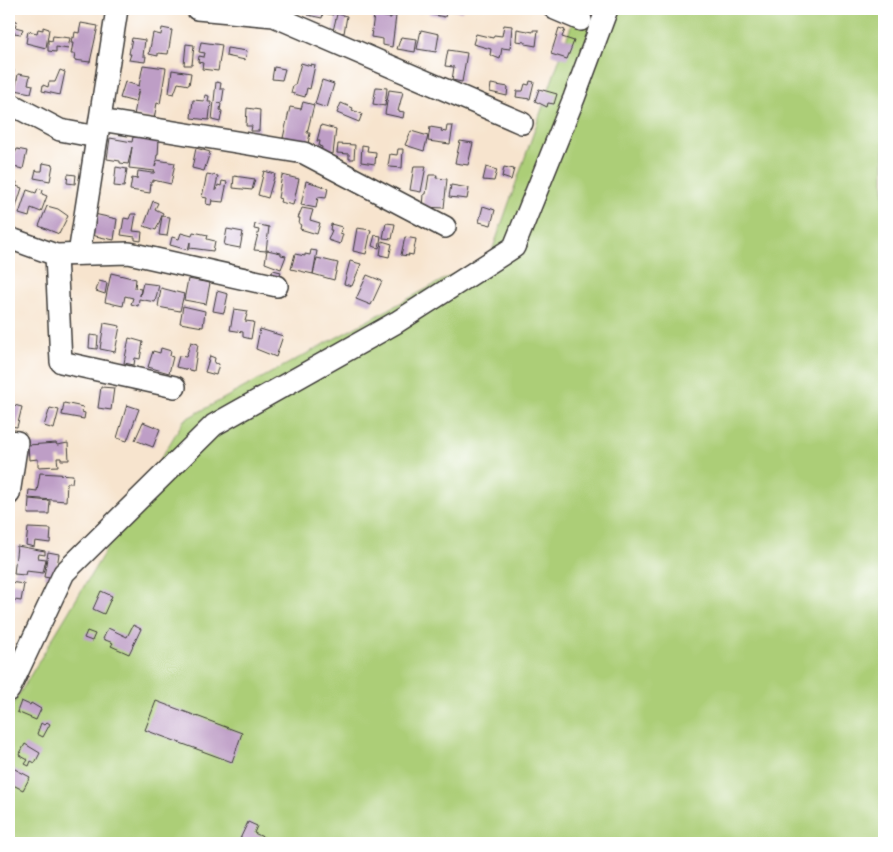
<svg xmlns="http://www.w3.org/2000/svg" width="893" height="852" viewBox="0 0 893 852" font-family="Dekko,sans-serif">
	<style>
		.green { fill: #acce77; stroke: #64754a }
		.building { fill: #be9ec6 }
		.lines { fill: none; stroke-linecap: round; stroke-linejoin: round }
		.minor-casing { stroke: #3d3a37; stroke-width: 24 }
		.minor { stroke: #fff; stroke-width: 21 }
	</style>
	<rect width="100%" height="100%" fill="#fff"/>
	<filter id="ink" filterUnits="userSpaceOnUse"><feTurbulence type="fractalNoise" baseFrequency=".02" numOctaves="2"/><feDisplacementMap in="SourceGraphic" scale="10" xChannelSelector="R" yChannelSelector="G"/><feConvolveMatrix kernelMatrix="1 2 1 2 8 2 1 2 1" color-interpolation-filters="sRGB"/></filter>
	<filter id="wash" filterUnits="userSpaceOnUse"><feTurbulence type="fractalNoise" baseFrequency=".0096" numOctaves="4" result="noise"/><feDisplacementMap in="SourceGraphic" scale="20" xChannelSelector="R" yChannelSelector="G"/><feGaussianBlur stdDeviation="1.12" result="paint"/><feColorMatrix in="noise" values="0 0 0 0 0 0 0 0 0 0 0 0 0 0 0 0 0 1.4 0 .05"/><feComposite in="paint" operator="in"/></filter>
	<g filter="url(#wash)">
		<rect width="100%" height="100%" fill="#f7e4ce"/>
		<polygon class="green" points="577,9 884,9 884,843 9,843 9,711 184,420 491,254"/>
		<g id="blocks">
			<g class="building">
				<polygon points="310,9 335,9 333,15 323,13 322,18 308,15"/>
				<polygon points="358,9 375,9 374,13 357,11"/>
				<polygon points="405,9 422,9 421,13"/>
				<polygon points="430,9 447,9 445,17 429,14"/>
				<polygon points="448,9 463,9 462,12"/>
				<polygon points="337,14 347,16 344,33 333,31"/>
				<polygon points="374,15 391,18 391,16 396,16 392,47 383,45 383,39 371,37"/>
				<polygon points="9,19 17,21 15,27 23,29 21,34 14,33 13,37 9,36"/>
				<polygon points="81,23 98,26 90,62 74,60 75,54 71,54 73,43 71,43 72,37 74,38 75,32 79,33"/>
				<polygon points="504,25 512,26 511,38 510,49 502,48 500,59 490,55 491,49 473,44 476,34 493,38 494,35 502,36"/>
				<polygon points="43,27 49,29 46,48 26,43 28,31 37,33 38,29 43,30"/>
				<polygon points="162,28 172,30 168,54 158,53 158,56 149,54 153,33 161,35"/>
				<polygon points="559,28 565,30 562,37 574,41 567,59 551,54"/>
				<polygon points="517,29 533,32 533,30 538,30 536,46 525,44 525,42 516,41"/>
				<polygon points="421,30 439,34 436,52 417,49"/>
				<polygon points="53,36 70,38 68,49 56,47 56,52 48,51 48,40 52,41"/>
				<polygon points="401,37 417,39 415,52 397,49"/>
				<polygon points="132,38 145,40 143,56 146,56 145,62 129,60 131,54 129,54"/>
				<polygon points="201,42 222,45 218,71 202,69 203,63 198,62 199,56 204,57 205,53 199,52"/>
				<polygon points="186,44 194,45 192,65 184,65"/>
				<polygon points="227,48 247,51 245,60 226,56"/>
				<polygon points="448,50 467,53 462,82 452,80 454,67 445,66"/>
				<polygon points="301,63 311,66 311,64 315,65 310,89 307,88 305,97 291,93 293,85 295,85"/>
				<polygon points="143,65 166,68 160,104 157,103 154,119 134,115 139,89 135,102 120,98 125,82 139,86"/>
				<polygon points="274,67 285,69 282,80 272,79"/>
				<polygon points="9,69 14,70 13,77 9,77"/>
				<polygon points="60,70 65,72 60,95 42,91 43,85 48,87 49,82 55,82"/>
				<polygon points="172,70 191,73 189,85 178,83 174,94 169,93"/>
				<polygon points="18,74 30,76 28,84 33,85 31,93 15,90"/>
				<polygon points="322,80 334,84 327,108 315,104"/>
				<polygon points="530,81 534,82 530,99 516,97 517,91 523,91 525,84 529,85"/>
				<polygon points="216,82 221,83 220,89 224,89 222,102 218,103 221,104 220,110 222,111 220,122 212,120"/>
				<polygon points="491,84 508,87 507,96 490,92"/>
				<polygon points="376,87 387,88 385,106 373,104"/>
				<polygon points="539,89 557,94 554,104 548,103 547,107 535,101"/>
				<polygon points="389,90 403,92 398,111 404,112 403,118 385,114"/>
				<polygon points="205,95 209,96 208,102 211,102 209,120 191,118 193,100 204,101"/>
				<polygon points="303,102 314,105 307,133 310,133 308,144 283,138 290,107 301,109"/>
				<polygon points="341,103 353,108 352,110 362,114 359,122 337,113"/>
				<polygon points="247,108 260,110 259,131 251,131 252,126 246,126"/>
				<polygon points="321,125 336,129 333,154 321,153 322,147 319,146 320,141 317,141"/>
				<polygon points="447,126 453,126 450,144 428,141 430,127 442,129 441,131 446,132"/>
				<polygon points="411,131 428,136 424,151 405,145"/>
				<polygon points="133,137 159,139 158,155 157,155 155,167 157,160 175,163 171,184 153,180 153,182 151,182 150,193 130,190 132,178 137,179 138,171 152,173 154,173 155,171 129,168 132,147 128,164 120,163 120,161 107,159 110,138 132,142"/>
				<polygon points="460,141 473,143 468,165 455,163"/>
				<polygon points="338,144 355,145 354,159 349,159 349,154 337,153"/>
				<polygon points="362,145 368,146 367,151 376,152 375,164 361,162"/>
				<polygon points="196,148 210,152 204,171 192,168"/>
				<polygon points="17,149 27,151 23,169 9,166 10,152 15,153"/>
				<polygon points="398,149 403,149 402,168 390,167 388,166 390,154 397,155"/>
				<polygon points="43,163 53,165 50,181 34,178 36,170 38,171 42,171"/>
				<polygon points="414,166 426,166 421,192 410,190"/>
				<polygon points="116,167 127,169 124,187 114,186"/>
				<polygon points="486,167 497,170 494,181 483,180"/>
				<polygon points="504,167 514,169 511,180 502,177"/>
				<polygon points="264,171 275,174 268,198 258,195"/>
				<polygon points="68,174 76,175 75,184 67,183"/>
				<polygon points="207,174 218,176 215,190 217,190 218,185 221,186 222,181 227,182 223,202 213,201 212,199 211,205 206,204 207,198 202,197"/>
				<polygon points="282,175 299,179 293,205 280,202 281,199 278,198"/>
				<polygon points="429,175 437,175 436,178 447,179 444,208 423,207 424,194 426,194"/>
				<polygon points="234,176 255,179 252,190 233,188"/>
				<polygon points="9,179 17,182 16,186 22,188 15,210 9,208"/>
				<polygon points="306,181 328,188 326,198 318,197 316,208 301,205"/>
				<polygon points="451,185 469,188 467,199 449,197"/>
				<polygon points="38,188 43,190 42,194 47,196 41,212 31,208 29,217 19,214 27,190 36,193"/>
				<polygon points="153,201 158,203 155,209 163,213 156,230 144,226"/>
				<polygon points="47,206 58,209 68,216 59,234 39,226"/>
				<polygon points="483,206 495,210 491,225 479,222"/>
				<polygon points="302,208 313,210 310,220 320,223 317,234 300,229 301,224 299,224 300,218 298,218"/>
				<polygon points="94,214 117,219 114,240 91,235"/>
				<polygon points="131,214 136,214 133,231 142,232 141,241 135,240 135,237 121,235 124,218 129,219"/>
				<polygon points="162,216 170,217 167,236 159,235"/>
				<polygon points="386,223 395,224 392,239 383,238"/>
				<polygon points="255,224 269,227 266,251 254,250 259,230 254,229"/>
				<polygon points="331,224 342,227 340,233 343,234 340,244 328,240 332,230 330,230"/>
				<polygon points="357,228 371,230 366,254 353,251"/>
				<polygon points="227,229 243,232 240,248 224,245"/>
				<polygon points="193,232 208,235 207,239 215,241 213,251 190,248 190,242 188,250 170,245 172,237 179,239 181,233 192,236"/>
				<polygon points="375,235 381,236 379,248 372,246"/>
				<polygon points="405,237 416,239 413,255 408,254 409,256 401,255"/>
				<polygon points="382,241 392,244 389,257 380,255"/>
				<polygon points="267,250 281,253 281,255 286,256 281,269 265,263"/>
				<polygon points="311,250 317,251 313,274 291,269 295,254 305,256 305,254 310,255"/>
				<polygon points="317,258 338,263 334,280 313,274"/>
				<polygon points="350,261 361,264 352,286 344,284"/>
				<polygon points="273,270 281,272 278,279 270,278"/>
				<polygon points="111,273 136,279 135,288 141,289 140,296 143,283 159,285 155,302 139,299 138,306 131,304 133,298 125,296 123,306 105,302"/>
				<polygon points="367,275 382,281 371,305 356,299"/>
				<polygon points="188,279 210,283 206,304 184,300"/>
				<polygon points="99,281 107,283 105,294 96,291"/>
				<polygon points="161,288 184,294 180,311 158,307"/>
				<polygon points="217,291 228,294 224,313 213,311"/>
				<polygon points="183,306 205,311 203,327 180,323"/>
				<polygon points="234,309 248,311 245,321 254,322 251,339 243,337 243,332 230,330"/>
				<polygon points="104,323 120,326 115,352 100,349"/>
				<polygon points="260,329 283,336 276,357 256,349"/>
				<polygon points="90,335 98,336 97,349 89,348"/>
				<polygon points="129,338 143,342 140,359 135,358 134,365 124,363"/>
				<polygon points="191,342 198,344 194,371 176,367 179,356 186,357"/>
				<polygon points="161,348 171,351 170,356 173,357 169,373 148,367 153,351 160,353"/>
				<polygon points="210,356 215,358 214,363 219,364 216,375 205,372"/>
				<polygon points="101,387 114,388 111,410 98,408"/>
				<polygon points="64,403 83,407 82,412 85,413 84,419 62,415"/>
				<polygon points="10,404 22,407 17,427 10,426 9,428"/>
				<polygon points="127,405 139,409 127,441 117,438"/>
				<polygon points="50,408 59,410 54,429 44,426"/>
				<polygon points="143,422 160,429 153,447 135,440"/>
				<polygon points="56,443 57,445 68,443 69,460 61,460 61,458 57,458 58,466 38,467 38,459 29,460 28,445"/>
				<polygon points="40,473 73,475 72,483 67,483 66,501 28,498 29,490 37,491"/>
				<polygon points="29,499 50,501 49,514 28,514"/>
				<polygon points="28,528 51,529 50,543 35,541 34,547 26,545"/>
				<polygon points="17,546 45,551 45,555 39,554 38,558 46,559 43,573 26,571 25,575 14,574"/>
				<polygon points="48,552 59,554 55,579 44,577"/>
				<polygon points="9,582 24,584 21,601 9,599"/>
				<polygon points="101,591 112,596 104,614 93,609"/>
				<polygon points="133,625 141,629 129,654 111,646 113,643 103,639 108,628 127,637"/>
				<polygon points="87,631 95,634 92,641 84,638"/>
				<polygon points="21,701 30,705 31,703 41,709 36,720 17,712"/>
				<polygon points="156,701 242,733 232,762 145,730"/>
				<polygon points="47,722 50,724 43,737 37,734 41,723 44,725"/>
				<polygon points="25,744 40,753 35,763 31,761 29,766 25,764 28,760 19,755"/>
				<polygon points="9,766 30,777 23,790 9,783"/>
				<polygon points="9,800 14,803 11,810 9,809"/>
				<polygon points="248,822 257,826 254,833 272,841 272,843 238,843"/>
			</g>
		</g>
	</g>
	<g filter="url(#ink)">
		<use href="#blocks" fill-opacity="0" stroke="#3d3a37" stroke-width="1"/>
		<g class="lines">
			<defs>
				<g id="minor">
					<polyline points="197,9 274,16 522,123"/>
					<polyline points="555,9 581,20"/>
					<polyline points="9,103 60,130 97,137"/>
					<polyline points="100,120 304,153 445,227"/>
					<polyline points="9,238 56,255 129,253 277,286"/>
					<polyline points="79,254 117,9"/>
					<polyline points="56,255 61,362 175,387"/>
					<polyline points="9,441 17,442 9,494"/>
					<polyline points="9,690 64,573 214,425 397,322 514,247 574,98 607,9"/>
				</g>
			</defs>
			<use href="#minor" class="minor-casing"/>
			<use href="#minor" class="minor"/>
		</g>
	</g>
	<rect width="893" height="852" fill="none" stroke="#fff" stroke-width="30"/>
</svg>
